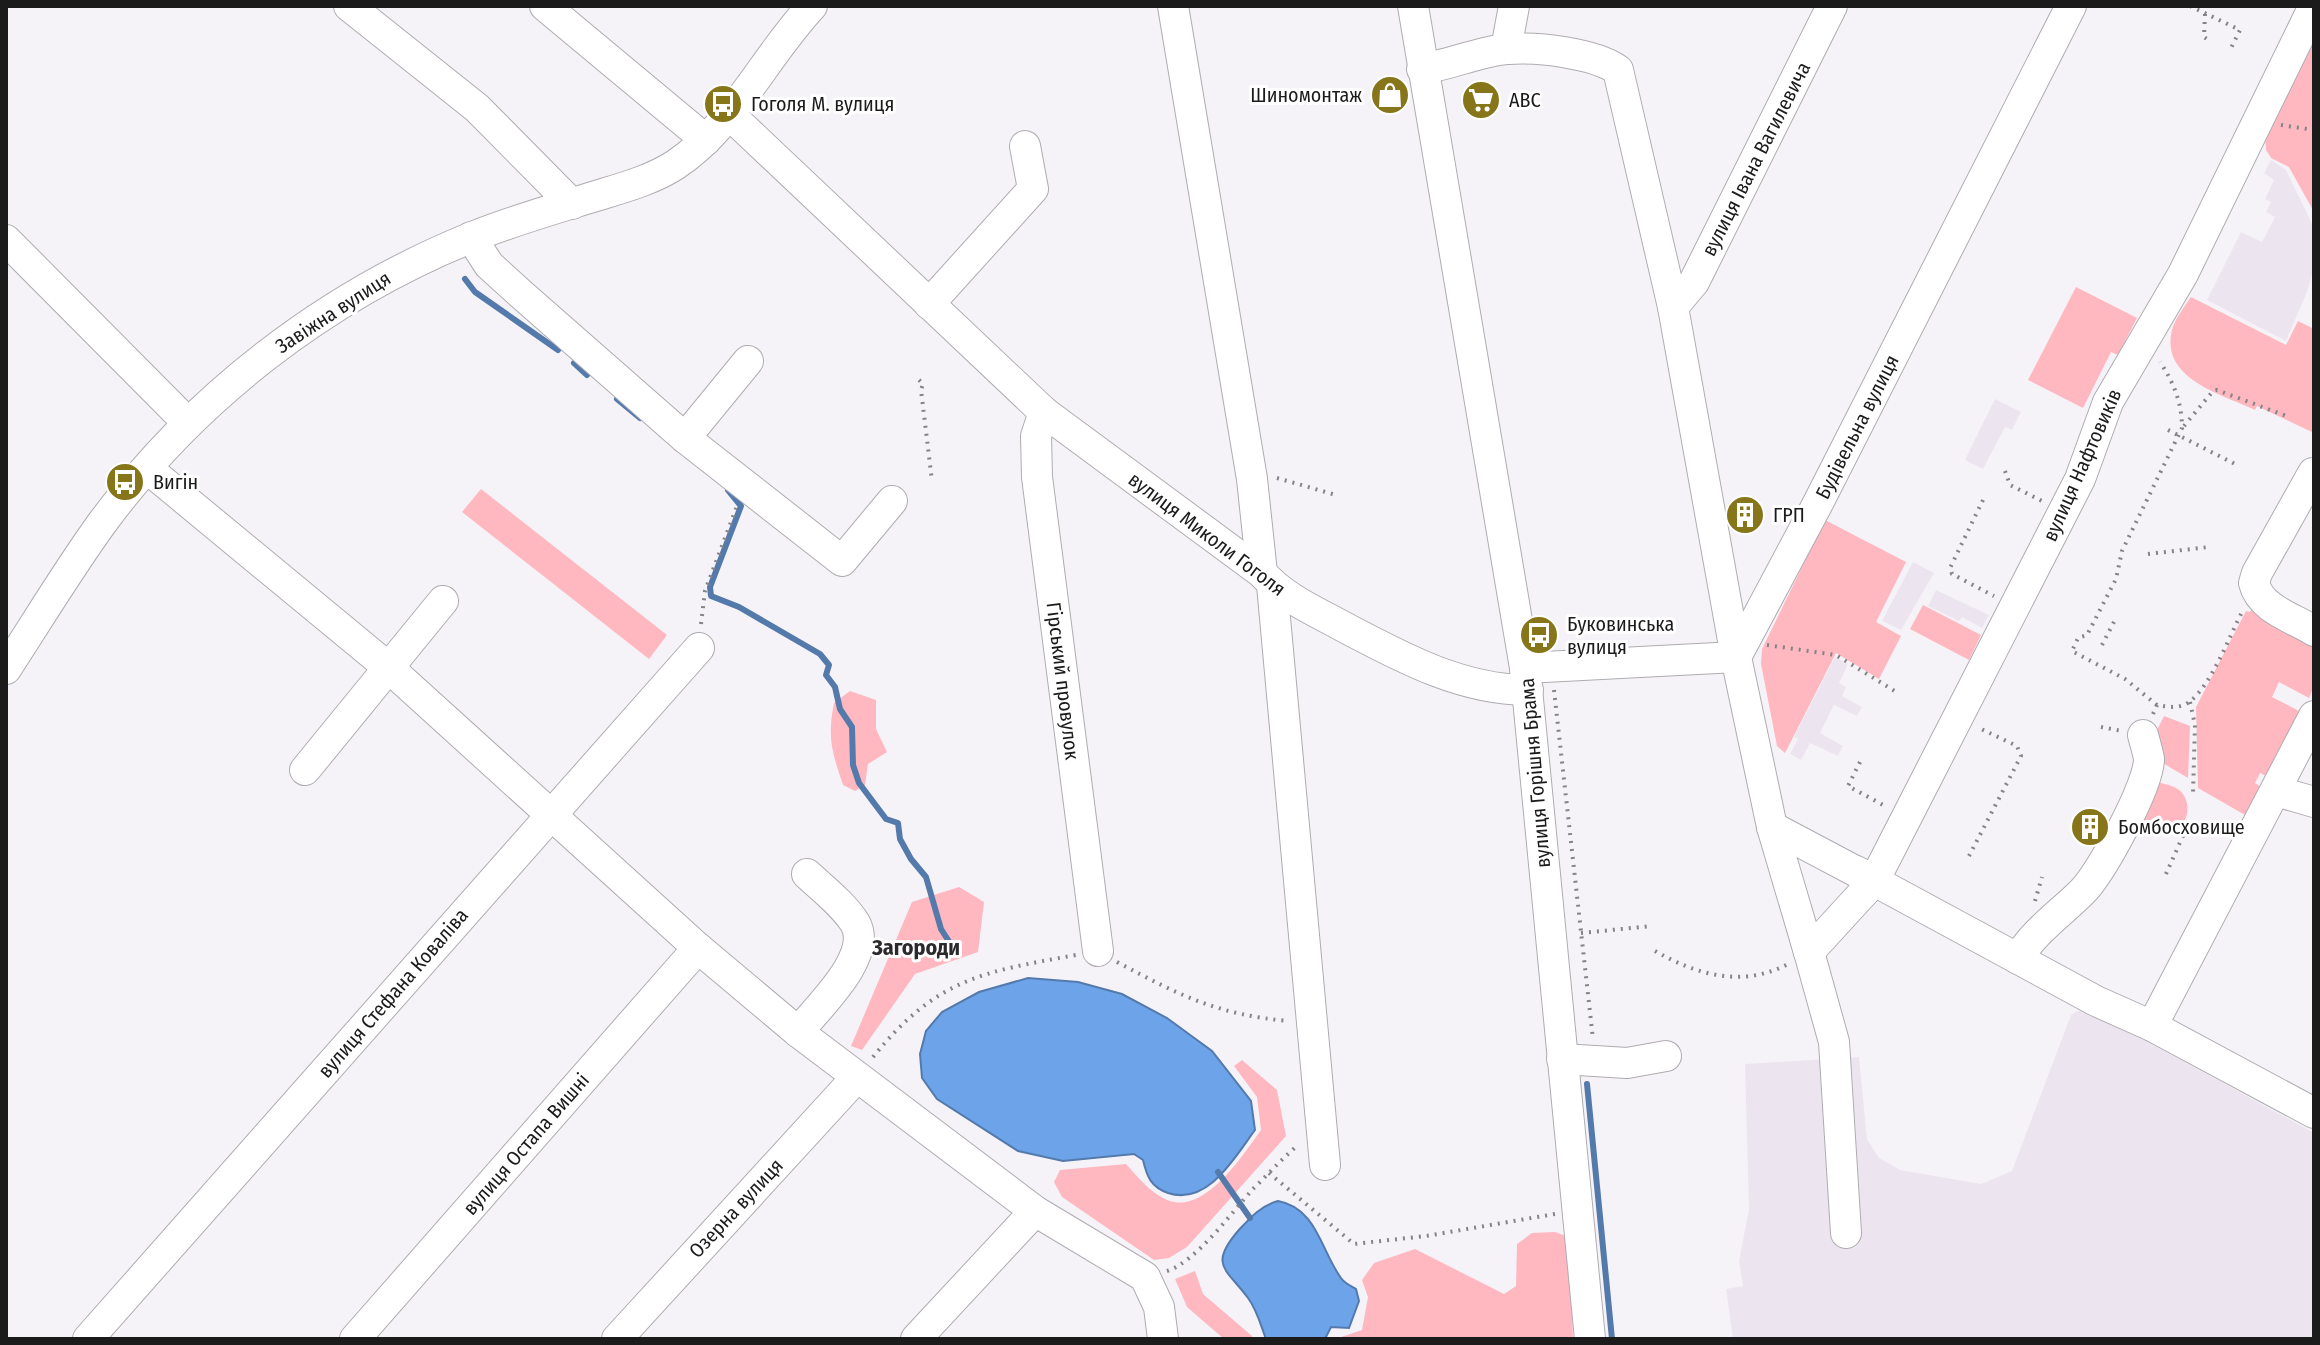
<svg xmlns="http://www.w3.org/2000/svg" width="2320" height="1345" viewBox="0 0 2320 1345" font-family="'Fira Sans Condensed',sans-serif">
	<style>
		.built { fill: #ece5f0 }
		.green { fill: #ffb8c0 }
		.water { fill: #6ca3e9; stroke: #547aac; stroke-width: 2 }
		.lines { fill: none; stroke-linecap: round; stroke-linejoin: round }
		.stream { stroke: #547aac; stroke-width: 6 }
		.minor-casing { stroke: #afacb1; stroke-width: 32 }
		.path { stroke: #858386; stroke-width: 4; stroke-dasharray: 2 6; stroke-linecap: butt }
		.minor { stroke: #fff; stroke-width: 30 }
		.labels { text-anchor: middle; stroke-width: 6; stroke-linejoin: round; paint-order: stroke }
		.poi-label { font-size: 20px; fill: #1c1b1c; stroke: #fff; text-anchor: start }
		.street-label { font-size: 20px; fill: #1c1b1c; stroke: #fff }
		.neighbourhood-label { font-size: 22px; font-weight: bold; fill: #2b292c; stroke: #fff }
	</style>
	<rect width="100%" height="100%" fill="#f6f3f8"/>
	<g class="built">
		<polygon points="2271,160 2286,170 2314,228 2314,267 2307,292 2286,341 2207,300 2241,232 2262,242 2275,217 2266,212 2271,202 2265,199 2274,180 2264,173"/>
		<polygon points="1995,399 2021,412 2012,430 2005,427 1983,469 1965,460"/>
		<polygon points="1913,562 1934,573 1901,630 1882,621"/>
		<polygon points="1936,590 1989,615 1982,628 1962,617 1959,621 1928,606"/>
		<polygon points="1835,657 1848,664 1839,683 1846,687 1842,696 1862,707 1857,716 1834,705 1820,733 1843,746 1838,756 1810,743 1801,760 1790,754 1798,739 1794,737"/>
		<polygon points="2085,1007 2314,1133 2314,1339 1733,1339 1726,1289 1743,1286 1739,1261 1749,1209 1745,1064 1859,1057 1867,1139 1879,1158 1900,1170 1981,1184 2012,1171 2071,1015"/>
	</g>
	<g class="green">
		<polygon points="2314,32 2314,212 2289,167 2271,158 2266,150 2265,133"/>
		<polygon points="2076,287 2137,318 2118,355 2111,352 2083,408 2028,380"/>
		<path d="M2191,297L2286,345L2298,321L2314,329V433L2257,406L2255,410C2221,394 2160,379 2172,330C2175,319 2184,307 2191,297Z"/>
		<polygon points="481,489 667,635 649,659 462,512"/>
		<polygon points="1825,520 1906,562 1876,622 1901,636 1879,679 1836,653 1785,753 1777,746 1761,664 1762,649"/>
		<polygon points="1923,605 1981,635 1969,660 1910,629"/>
		<polygon points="2253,607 2314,642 2314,686 2309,698 2279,682 2272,697 2301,712 2266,776 2260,773 2255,783 2261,787 2245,815 2198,788 2196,707 2246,611 2250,612"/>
		<path d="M850,691L876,700V729L887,752L868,764L865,785L855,791L843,785C832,752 827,738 834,703Z"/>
		<polygon points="2164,716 2190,726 2188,778 2156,759 2154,736"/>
		<path d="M2151,781C2159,783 2169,784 2176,788C2192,796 2191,823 2175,830C2163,835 2143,829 2130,827Z"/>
		<polygon points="959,887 984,902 978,952 915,974 862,1050 851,1046 912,902"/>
		<path d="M1242,1060L1277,1090L1286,1136L1187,1247L1169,1258L1154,1260L1062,1197L1054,1182L1060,1170L1126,1164C1137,1176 1148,1190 1163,1198C1202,1220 1242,1156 1261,1130L1257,1097L1234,1066Z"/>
		<polygon points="1555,1232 1569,1237 1573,1339 1335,1339 1362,1330 1368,1297 1362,1280 1374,1263 1415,1249 1504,1294 1516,1286 1517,1244 1532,1233"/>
		<polygon points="1195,1271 1203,1294 1252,1336 1251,1339 1224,1339 1187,1307 1175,1279"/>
	</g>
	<g class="water">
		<path d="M1028,978L1078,982L1122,994L1167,1018L1212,1051L1251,1101L1255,1130C1235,1157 1208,1206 1168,1193C1151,1187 1147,1177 1143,1160L1134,1154L1063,1161L1018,1151L937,1099L922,1078L920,1054L926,1031L942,1012L979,992Z"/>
		<path d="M1278,1201C1317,1208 1321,1251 1341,1278C1344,1283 1351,1286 1356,1289L1359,1301L1349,1328L1331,1327L1325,1339H1266C1261,1326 1257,1310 1248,1298C1227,1269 1208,1266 1238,1231C1250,1218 1260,1206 1278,1201Z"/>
	</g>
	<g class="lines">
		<g class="stream">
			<polyline points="465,279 475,292 558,350"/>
			<polyline points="574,363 587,375"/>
			<polyline points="617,399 640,418"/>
			<polyline points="728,490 741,506 710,587 711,596 739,607 820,654 829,665 826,675 835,687 840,709 852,727 853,765 859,783 886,819 898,823 900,839 911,859 926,877 941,929 957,954"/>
			<polyline points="1587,1084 1612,1339"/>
			<polyline points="1218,1172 1250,1218"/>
		</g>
		<defs>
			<g id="minor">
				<polyline points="349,6 477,108 572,204"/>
				<polyline points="545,6 706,140"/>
				<polyline points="1173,6 1252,479 1262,573"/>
				<polyline points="1413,6 1525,668 1590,1339"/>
				<polyline points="1506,49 1514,6"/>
				<path d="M1422,69C1448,65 1485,50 1508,49C1538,47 1594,53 1618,70L1673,307L1736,657L1772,827L1809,952"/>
				<path d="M729,114L1044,412L1262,573C1284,598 1315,611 1344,627C1401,657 1461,690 1528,690"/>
				<polyline points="471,237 489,265 521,294 685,438 842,561 892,501"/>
				<polyline points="6,240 188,423"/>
				<polyline points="929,304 1033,189 1025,146"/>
				<polyline points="1673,307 1694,282 1832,6"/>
				<polyline points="1044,412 1036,436 1037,477 1098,951"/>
				<polyline points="685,438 748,361"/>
				<polyline points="148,469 389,668 698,948 798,1032 1035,1211 1145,1277 1159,1307 1163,1339"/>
				<path d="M2313,473L2257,573L2254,583C2260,609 2294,618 2314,631"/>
				<polyline points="1272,585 1325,1165"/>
				<polyline points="1525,668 1736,657 1817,505 2071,6"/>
				<path d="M6,669C38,620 68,570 102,523C195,397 325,297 470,238C511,221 554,209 596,196C622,188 652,180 675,165C734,126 764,57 812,6"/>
				<polyline points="305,770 443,601"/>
				<polyline points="2276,791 2314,802"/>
				<polyline points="1776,838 1772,827 1874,881 1862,894"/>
				<polyline points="1856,871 2096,1001 2152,1026 2314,1113"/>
				<polyline points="1804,934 1834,1042 1846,1233"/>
				<polyline points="1809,952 1874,881 2080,479 2108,402 2183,274 2314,6"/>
				<path d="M2018,959C2032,933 2061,913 2082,892C2101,873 2149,786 2149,759C2148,752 2145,743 2143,735"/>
				<polyline points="2152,1026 2314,716"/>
				<path d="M798,1032C818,1007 874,956 855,923C843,904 823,889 807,874"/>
				<polyline points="1562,1059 1627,1063 1666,1056"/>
				<polyline points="88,1339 699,648"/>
				<polyline points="355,1339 698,948"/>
				<polyline points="617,1339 856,1078"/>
				<polyline points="916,1339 1035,1211"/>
			</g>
		</defs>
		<use href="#minor" class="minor-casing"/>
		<g class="path">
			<polyline points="2190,6 2240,30 2230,50"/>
			<polyline points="2205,14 2204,37 2210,41"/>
			<polyline points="2281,125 2314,130"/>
			<polyline points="919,380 923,384 921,390 932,481"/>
			<polyline points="2184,426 2213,391 2217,390 2289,417"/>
			<polyline points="2168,430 2239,466"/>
			<polyline points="2005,471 2010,485 2044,502"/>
			<polyline points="1277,478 1336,495"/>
			<polyline points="1983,500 1950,568 1952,574 1994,596"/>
			<polyline points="2148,554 2209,547"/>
			<polyline points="701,624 705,591 737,506"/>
			<polyline points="1767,645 1836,655 1898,693"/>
			<polyline points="2102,645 2116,618"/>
			<polyline points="1554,690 1593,1039"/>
			<polyline points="2190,702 2195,725 2193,794"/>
			<path d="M2157,705L2125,679L2072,651L2078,638L2087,635L2116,579L2122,551L2182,428C2182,403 2174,383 2160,362"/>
			<path d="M2153,714L2157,705C2168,707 2180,709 2189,702C2211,686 2229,637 2242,612"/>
			<polyline points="2101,727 2122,731"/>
			<polyline points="1860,762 1848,786 1885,806"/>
			<polyline points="1969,856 2021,756 2017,746 1979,728"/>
			<polyline points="2166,874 2186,829"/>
			<polyline points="2035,901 2042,877"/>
			<polyline points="1581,933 1652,926"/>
			<path d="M1655,951C1699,976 1744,988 1790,963"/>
			<path d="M1117,962C1179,995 1218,1015 1289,1021"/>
			<path d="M873,1057C936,979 981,972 1076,955"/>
			<polyline points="1269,1173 1354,1244 1426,1236 1555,1214"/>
			<path d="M1167,1271C1197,1261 1231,1213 1253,1189C1268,1174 1282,1159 1298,1145"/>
		</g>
		<use href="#minor" class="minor"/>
	</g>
	<defs>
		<symbol id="shop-disc" viewBox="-11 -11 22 22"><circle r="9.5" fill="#867619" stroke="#fff"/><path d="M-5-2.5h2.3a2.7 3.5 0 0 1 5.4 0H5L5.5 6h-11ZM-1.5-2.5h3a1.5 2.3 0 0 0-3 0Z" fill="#fff"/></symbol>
		<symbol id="supermarket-disc" viewBox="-11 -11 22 22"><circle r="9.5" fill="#867619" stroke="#fff"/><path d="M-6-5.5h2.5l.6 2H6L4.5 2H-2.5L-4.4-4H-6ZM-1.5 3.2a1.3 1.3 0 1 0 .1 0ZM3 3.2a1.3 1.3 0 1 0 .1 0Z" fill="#fff"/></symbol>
		<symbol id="bus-disc" viewBox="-11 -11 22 22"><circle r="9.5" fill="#867619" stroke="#fff"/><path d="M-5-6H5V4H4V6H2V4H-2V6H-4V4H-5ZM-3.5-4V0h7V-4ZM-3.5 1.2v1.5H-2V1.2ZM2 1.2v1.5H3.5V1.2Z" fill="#fff"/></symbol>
		<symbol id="building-disc" viewBox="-11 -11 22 22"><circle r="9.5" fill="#867619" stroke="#fff"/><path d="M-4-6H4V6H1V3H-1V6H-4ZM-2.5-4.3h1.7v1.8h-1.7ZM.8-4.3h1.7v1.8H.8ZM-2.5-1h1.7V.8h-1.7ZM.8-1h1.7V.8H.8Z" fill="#fff"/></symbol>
	</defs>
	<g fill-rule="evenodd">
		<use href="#shop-disc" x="1368" y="73" width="44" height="44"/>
		<use href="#supermarket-disc" x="1459" y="78" width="44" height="44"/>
		<use href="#bus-disc" x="701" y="82" width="44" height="44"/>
		<use href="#bus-disc" x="103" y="460" width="44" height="44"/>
		<use href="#building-disc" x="1723" y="493" width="44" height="44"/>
		<use href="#bus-disc" x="1517" y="613" width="44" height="44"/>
		<use href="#building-disc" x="2068" y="805" width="44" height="44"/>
	</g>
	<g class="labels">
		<g class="poi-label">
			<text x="1362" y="102" text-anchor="end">Шиномонтаж</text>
			<text x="1509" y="107">ABC</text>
			<text x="751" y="111">Гоголя М. вулиця</text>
			<text x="153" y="489">Вигін</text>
			<text x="1773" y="522">ГРП</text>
			<text x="1567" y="631">Буковинська<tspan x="1567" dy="23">вулиця</tspan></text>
			<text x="2118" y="834">Бомбосховище</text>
		</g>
		<g class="street-label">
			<text transform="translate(1756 159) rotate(-63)" y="7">вулиця Івана Вагилевича</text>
			<text transform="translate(333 312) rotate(-33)" y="7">Завіжна вулиця</text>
			<text transform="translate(1857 427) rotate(-63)" y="7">Будівельна вулиця</text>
			<text transform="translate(2082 465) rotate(-66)" y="7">вулиця Нафтовиків</text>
			<text transform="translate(1207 534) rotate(37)" y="7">вулиця Миколи Гоголя</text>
			<text transform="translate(1063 681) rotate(83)" y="7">Гірський провулок</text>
			<text transform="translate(1535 773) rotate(-95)" y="7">вулиця Горішня Брама</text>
			<text transform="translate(393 993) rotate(-49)" y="7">вулиця Стефана Коваліва</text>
			<text transform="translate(526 1144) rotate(-49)" y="7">вулиця Остапа Вишні</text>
			<text transform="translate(736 1208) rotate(-47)" y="7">Озерна вулиця</text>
		</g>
		<g class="neighbourhood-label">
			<text x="916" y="955">Загороди</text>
		</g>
	</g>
	<rect width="2320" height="1345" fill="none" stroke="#1c1b1c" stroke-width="16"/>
</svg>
